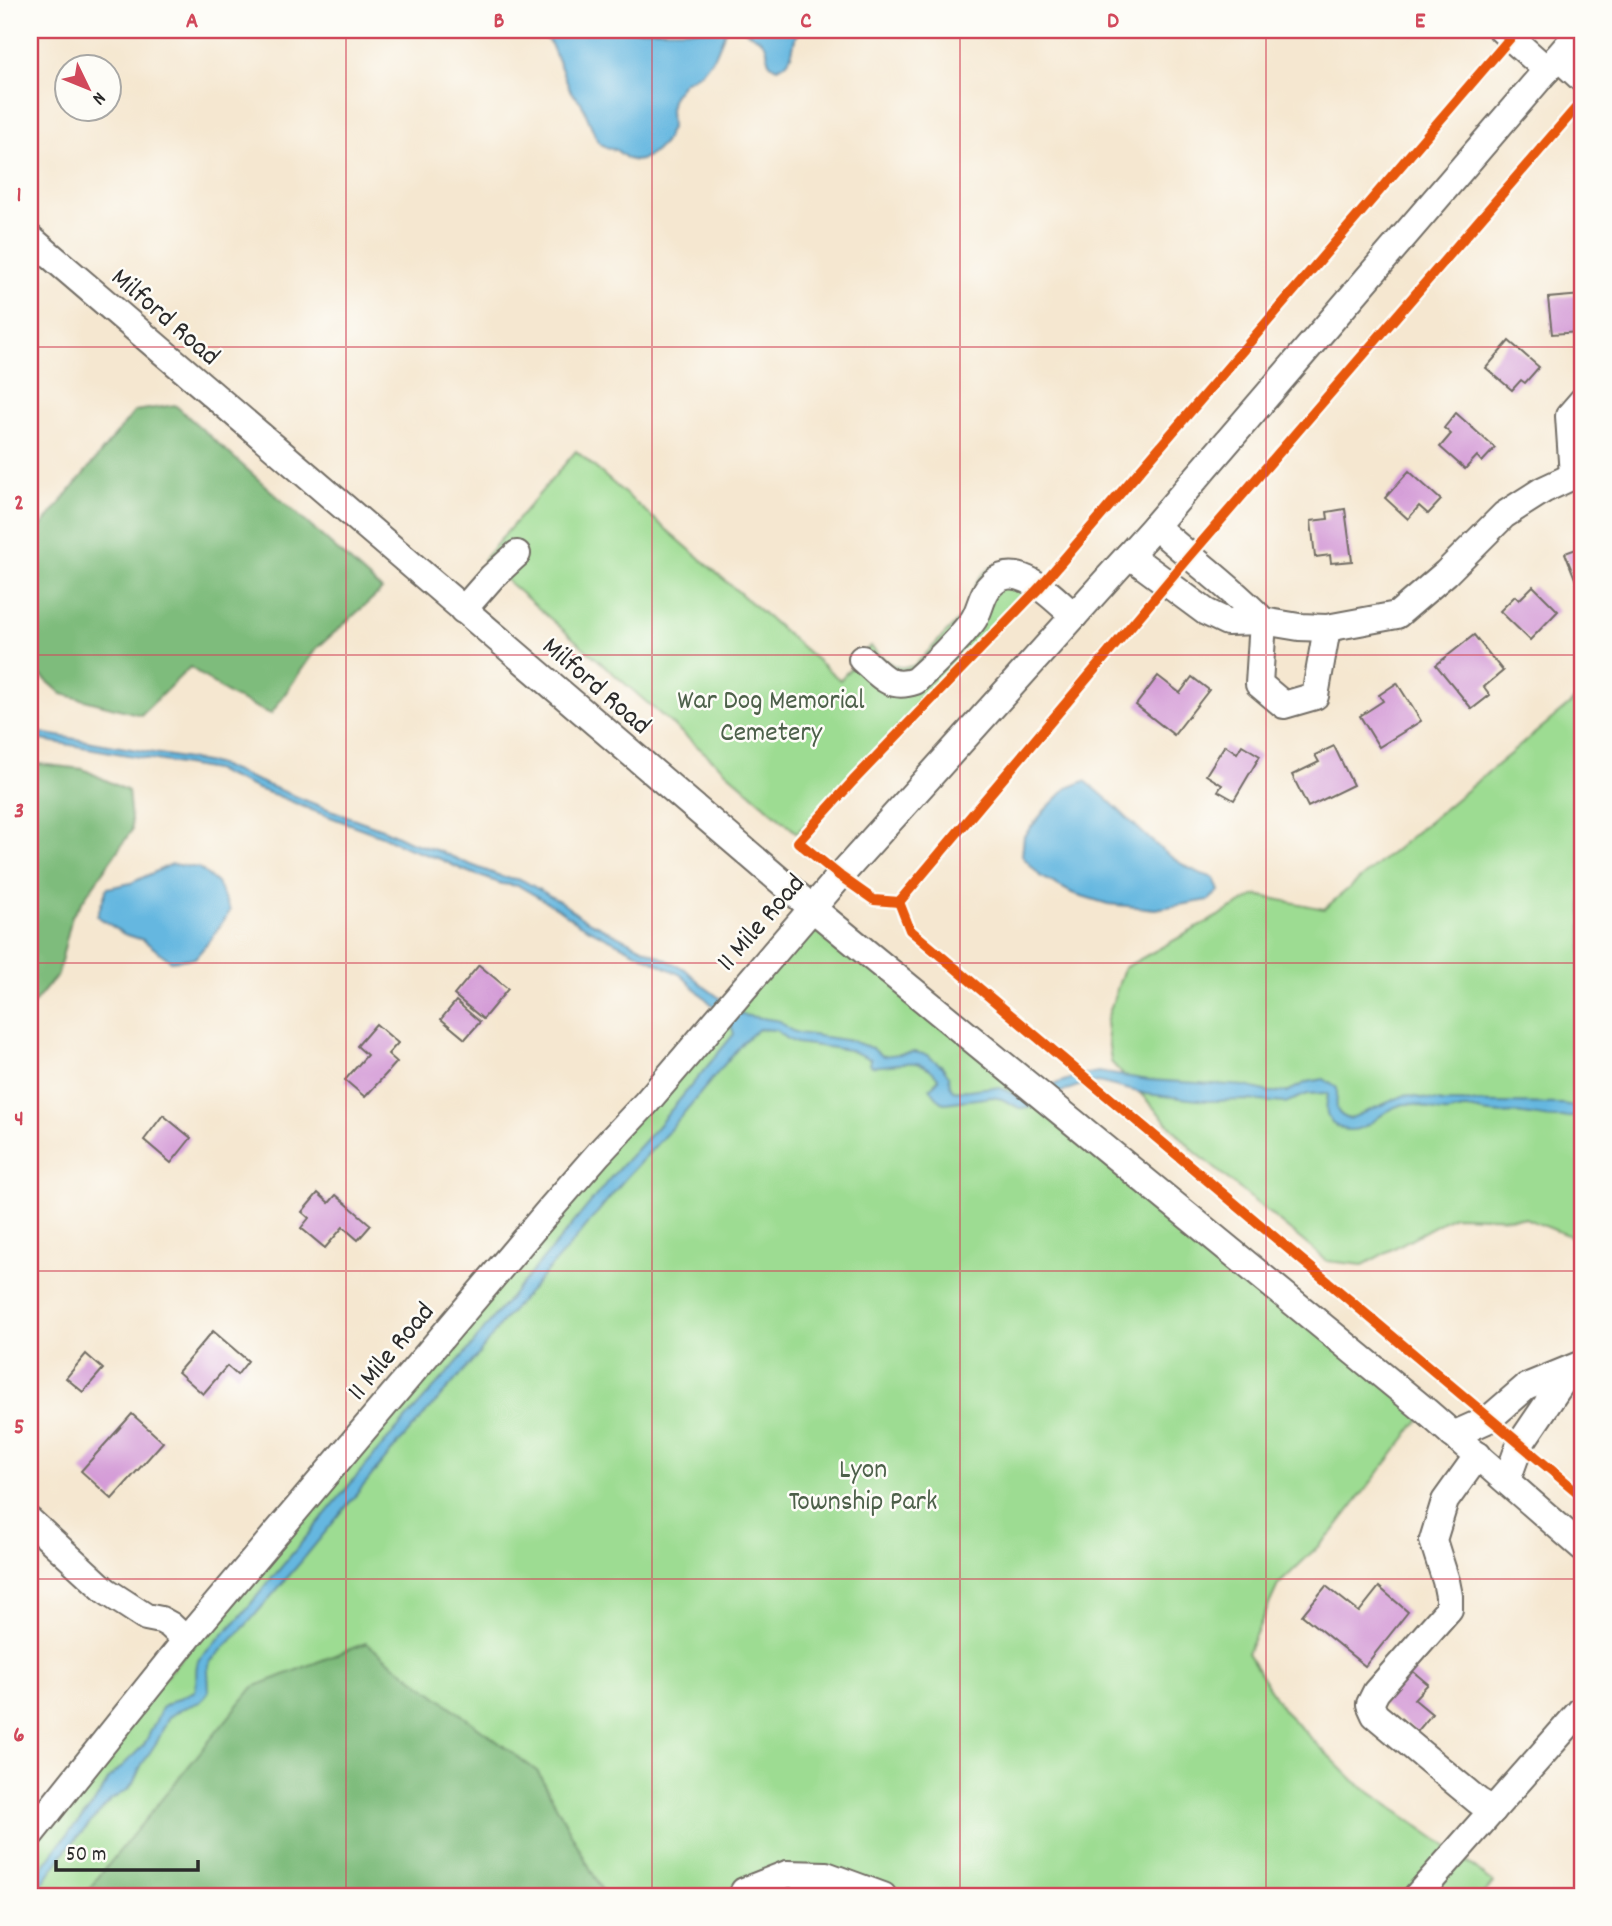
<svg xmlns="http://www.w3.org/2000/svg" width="1612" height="1926" viewBox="0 0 1612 1926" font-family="Dekko,sans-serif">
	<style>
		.green { fill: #9ddc92; stroke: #64845e; stroke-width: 2 }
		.forest { fill: #7ebc7c; stroke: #547454; stroke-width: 2 }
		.water { fill: #65b7e0; stroke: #487186; stroke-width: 2 }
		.building { fill: #d49bd7 }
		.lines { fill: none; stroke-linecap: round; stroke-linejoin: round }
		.minor-casing { stroke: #726d65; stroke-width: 30 }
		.minor { stroke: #fff; stroke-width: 26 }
		.cycleway-casing { stroke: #fdfcf7; stroke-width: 15 }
		.cycleway { stroke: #e8590c; stroke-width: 10 }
		.grid { fill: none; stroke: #d1495b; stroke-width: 2; stroke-opacity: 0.55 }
		.labels { text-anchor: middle; stroke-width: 5; stroke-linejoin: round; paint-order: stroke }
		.street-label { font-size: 28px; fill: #2b2b2b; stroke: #fdfcf7 }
		.park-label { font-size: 28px; fill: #4d604a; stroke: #fdfcf7 }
		.neatline { fill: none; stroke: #d1495b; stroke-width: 2.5 }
		.grid-label { font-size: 23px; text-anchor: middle; font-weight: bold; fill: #d1495b }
	</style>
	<rect width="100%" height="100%" fill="#fdfcf7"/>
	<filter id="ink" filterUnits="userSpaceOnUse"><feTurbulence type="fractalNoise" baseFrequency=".0143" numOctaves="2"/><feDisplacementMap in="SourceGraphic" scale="14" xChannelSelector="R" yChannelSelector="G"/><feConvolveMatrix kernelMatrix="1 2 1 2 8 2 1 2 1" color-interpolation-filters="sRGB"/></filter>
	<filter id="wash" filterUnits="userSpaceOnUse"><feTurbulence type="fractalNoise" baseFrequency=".00686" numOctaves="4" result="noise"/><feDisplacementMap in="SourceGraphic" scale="28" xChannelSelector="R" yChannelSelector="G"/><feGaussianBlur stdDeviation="1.57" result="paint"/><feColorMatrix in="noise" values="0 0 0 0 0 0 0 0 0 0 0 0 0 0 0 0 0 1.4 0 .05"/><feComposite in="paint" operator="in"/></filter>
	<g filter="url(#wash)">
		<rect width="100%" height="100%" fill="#f5e7d0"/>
		<g class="green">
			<path d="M576,451L840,680L870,646C884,659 895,673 915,665C927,653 938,641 950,629C954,624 961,619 965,613C971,604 972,592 977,582C990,558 1025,558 1045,573L797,833L483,560Z"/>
			<polygon points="1582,694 1582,1241 1525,1218 1453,1216 1363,1265 1327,1261 1194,1151 1111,1062 1106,1022 1124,968 1256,895 1324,909"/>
			<polygon points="812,908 1426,1411 1332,1533 1278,1585 1247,1653 1284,1711 1354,1781 1455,1852 1493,1883 1482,1896 30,1896 30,1838"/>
		</g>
		<g class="forest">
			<polygon points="175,405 382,590 316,649 271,714 231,696 190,667 141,715 62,694 30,666 30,540 135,411"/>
			<polygon points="30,763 83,769 128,791 132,830 72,916 58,974 30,1008"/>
			<polygon points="366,1643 538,1772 605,1896 83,1896 253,1687"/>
		</g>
		<g class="water">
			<polygon points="538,30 726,30 716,54 702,72 684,82 673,96 670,109 671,128 664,143 655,152 641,160 635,161 628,159 616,150 607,148 598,142 581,102 571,92 551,44"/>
			<path d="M744,30H799C790,41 798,61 777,68C761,61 772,53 764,43C759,37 750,35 744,30Z"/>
			<path d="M30,731L216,764L317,805L385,830L410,842L442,852L466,863L503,877L522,880L561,902L582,918L685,969L702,985L743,1015L780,1021L790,1030L798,1033L852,1041L871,1048L883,1056L915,1052L927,1055L942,1066L949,1076L950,1085L953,1090C968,1093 983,1085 999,1088C1009,1090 1016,1098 1026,1098L1058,1083L1078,1076L1098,1072L1149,1080L1245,1086L1269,1092H1287L1307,1082L1324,1079L1337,1088C1338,1102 1331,1113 1349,1119L1405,1095L1443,1102L1562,1104L1582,1107V1117C1575,1116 1568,1117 1561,1118C1548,1119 1535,1115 1523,1114C1512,1112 1501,1115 1491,1113C1482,1113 1473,1108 1464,1109C1456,1110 1451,1113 1443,1112C1430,1111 1419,1102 1406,1104C1383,1106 1367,1136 1343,1129C1324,1123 1325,1110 1328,1094L1326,1093L1308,1094L1285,1103L1246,1100L1207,1101L1146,1094L1098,1082L1081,1085L1061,1092L1028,1108H1019L1002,1099L992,1097L945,1103L941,1102L930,1088L939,1079C919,1051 900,1068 872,1066L870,1064L871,1059L849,1050L796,1043L785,1038L776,1030L759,1029L744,1041L667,1133L624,1180L574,1241L503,1321L478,1355L391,1452L300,1563L248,1623L210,1662L208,1670L209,1690L206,1696L200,1702L181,1709L168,1718L158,1740L141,1766L133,1784L127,1790L111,1800L68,1848L33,1896H30V1885L61,1842L93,1805L109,1779L144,1745L162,1708L175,1700L195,1691C199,1680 193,1670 199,1659L239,1618L381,1447L470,1348L495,1315L563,1236L612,1176L657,1127L734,1034L730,1022L681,975L579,924L557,908L519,886L502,884L463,870L440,859L407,848L382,836L314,811L276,795L260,790L214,770L30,738Z"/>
			<path d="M1085,781C1128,812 1161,864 1214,878L1219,891L1209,900L1155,909L1108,904L1072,893L1040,876L1022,856L1024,836L1045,810L1067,788Z"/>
			<polygon points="172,864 199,868 217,883 230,911 211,939 195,958 171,961 143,940 124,934 97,916 107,888 131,883"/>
		</g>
		<g id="blocks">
			<g class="building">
				<polygon points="1582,295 1582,343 1580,343 1579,332 1552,334 1548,298"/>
				<polygon points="1509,341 1539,367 1525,383 1521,380 1512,390 1486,368"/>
				<polygon points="1456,413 1495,448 1482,462 1477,456 1465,469 1440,447 1451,434 1444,428"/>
				<polygon points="1409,471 1441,500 1428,514 1419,506 1408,519 1385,498"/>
				<polygon points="1345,509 1352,561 1331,563 1330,555 1315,557 1311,521 1328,519 1327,512"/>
				<polygon points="1582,547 1582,584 1578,586 1565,553"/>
				<polygon points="1533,586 1558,611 1530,640 1500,611 1515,596 1519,600"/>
				<polygon points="1474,635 1503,671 1484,687 1490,695 1472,709 1436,665"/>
				<polygon points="1158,676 1180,693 1192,677 1209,690 1174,735 1136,705"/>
				<polygon points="1397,683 1421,721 1379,747 1360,716 1383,701 1379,695"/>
				<polygon points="1225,745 1237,753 1242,745 1260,756 1234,800 1218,791 1222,785 1206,775"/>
				<polygon points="1334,746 1353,785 1308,807 1292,775 1319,762 1315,755"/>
				<polygon points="479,965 508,989 483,1019 454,995"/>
				<polygon points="456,1001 480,1022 465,1039 441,1019"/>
				<polygon points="376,1024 398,1043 388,1054 397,1062 365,1097 345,1080 367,1055 357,1046"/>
				<polygon points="163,1115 191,1138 171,1163 144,1140"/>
				<polygon points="318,1193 329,1203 336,1195 371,1225 358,1240 343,1227 325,1248 301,1228 309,1218 302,1212"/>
				<polygon points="213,1331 248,1361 237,1375 227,1366 203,1394 178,1372"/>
				<polygon points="86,1354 103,1369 83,1392 66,1378"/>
				<polygon points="132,1414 163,1442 112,1499 81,1471"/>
				<polygon points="1326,1586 1359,1612 1379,1587 1408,1612 1365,1666 1302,1615"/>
				<polygon points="1410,1669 1428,1684 1414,1699 1432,1714 1417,1732 1382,1703"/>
			</g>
		</g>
	</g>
	<g filter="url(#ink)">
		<use href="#blocks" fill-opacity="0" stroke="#726d65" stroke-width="2"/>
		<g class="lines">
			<defs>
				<g id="minor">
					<polyline points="1502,30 1547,70"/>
					<polyline points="1558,57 1582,79"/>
					<polyline points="30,238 812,908 1426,1411 1582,1547"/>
					<polyline points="1573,476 1569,416 1582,401"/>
					<path d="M1155,526C1190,558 1230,586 1263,621L1259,684L1284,705L1315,696L1327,628"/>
					<polyline points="1129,555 1206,612 1227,622 1263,621 1299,627 1327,628 1397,615 1446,573 1504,515 1543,490 1573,476 1582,475"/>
					<polyline points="463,610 492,577 517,554"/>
					<path d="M862,659C880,675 889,690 915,681C934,664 956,642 972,622C980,612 980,599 988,588C1015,554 1053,598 1074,616"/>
					<polyline points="1453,1435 1489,1419 1526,1387 1582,1364"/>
					<polyline points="1478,1455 1445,1501 1433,1540 1446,1581 1449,1596 1449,1609 1376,1692 1370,1704 1375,1715 1478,1801 1493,1810"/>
					<polyline points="1507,1480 1520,1444 1571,1369"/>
					<polyline points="30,1521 106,1591 146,1617 161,1620 170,1625 186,1640"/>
					<polyline points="30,1835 186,1640 551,1208 599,1153 646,1103 840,876 1155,526 1581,30"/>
					<polyline points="744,1891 787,1874 826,1875 883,1896"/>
					<polyline points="1417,1896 1582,1709"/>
				</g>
			</defs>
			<use href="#minor" class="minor-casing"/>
			<use href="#minor" class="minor"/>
			<defs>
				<g id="cycleway">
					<polyline points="1517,30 1040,587 853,781 798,842 840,876 874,900 899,902 1189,557 1582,101"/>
					<polyline points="899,902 910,930 1582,1496"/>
				</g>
			</defs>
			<use href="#cycleway" class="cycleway-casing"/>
			<use href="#cycleway" class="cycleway"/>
		</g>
	</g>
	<path class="grid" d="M346,30V1896M652,30V1896M960,30V1896M1266,30V1896M30,347H1582M30,655H1582M30,963H1582M30,1271H1582M30,1579H1582"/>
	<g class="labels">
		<g class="street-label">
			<text transform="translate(167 315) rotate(41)" y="10">Milford Road</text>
			<text transform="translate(598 684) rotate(41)" y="10">Milford Road</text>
			<text transform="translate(759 921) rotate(-49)" y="10">11 Mile Road</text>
			<text transform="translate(389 1350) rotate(-50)" y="10">11 Mile Road</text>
		</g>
		<g class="park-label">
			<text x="771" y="708">War Dog Memorial<tspan x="771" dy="32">Cemetery</tspan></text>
			<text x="863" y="1477">Lyon<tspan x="863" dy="32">Township Park</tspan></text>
		</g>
	</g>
	<rect width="1612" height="1926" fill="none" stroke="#fdfcf7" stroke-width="77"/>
	<g transform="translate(88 88) rotate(133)"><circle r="33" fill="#fdfcf7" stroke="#a9a8a5" stroke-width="2"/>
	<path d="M0-5L12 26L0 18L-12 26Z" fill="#d1495b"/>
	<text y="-10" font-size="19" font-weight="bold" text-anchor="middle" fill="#2b2b2b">N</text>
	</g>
	<path d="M56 1860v10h142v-10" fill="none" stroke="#2b2b2b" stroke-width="3.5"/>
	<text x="66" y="1860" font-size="21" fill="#2b2b2b" stroke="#fdfcf7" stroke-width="5" paint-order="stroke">50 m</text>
	<rect x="38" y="38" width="1536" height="1850" class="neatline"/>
	<g class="grid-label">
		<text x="192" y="27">A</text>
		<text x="499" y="27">B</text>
		<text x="806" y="27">C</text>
		<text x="1113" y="27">D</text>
		<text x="1420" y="27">E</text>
		<text x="19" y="201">1</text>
		<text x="19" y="509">2</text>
		<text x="19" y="817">3</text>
		<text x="19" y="1125">4</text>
		<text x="19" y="1433">5</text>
		<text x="19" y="1741">6</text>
	</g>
</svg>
